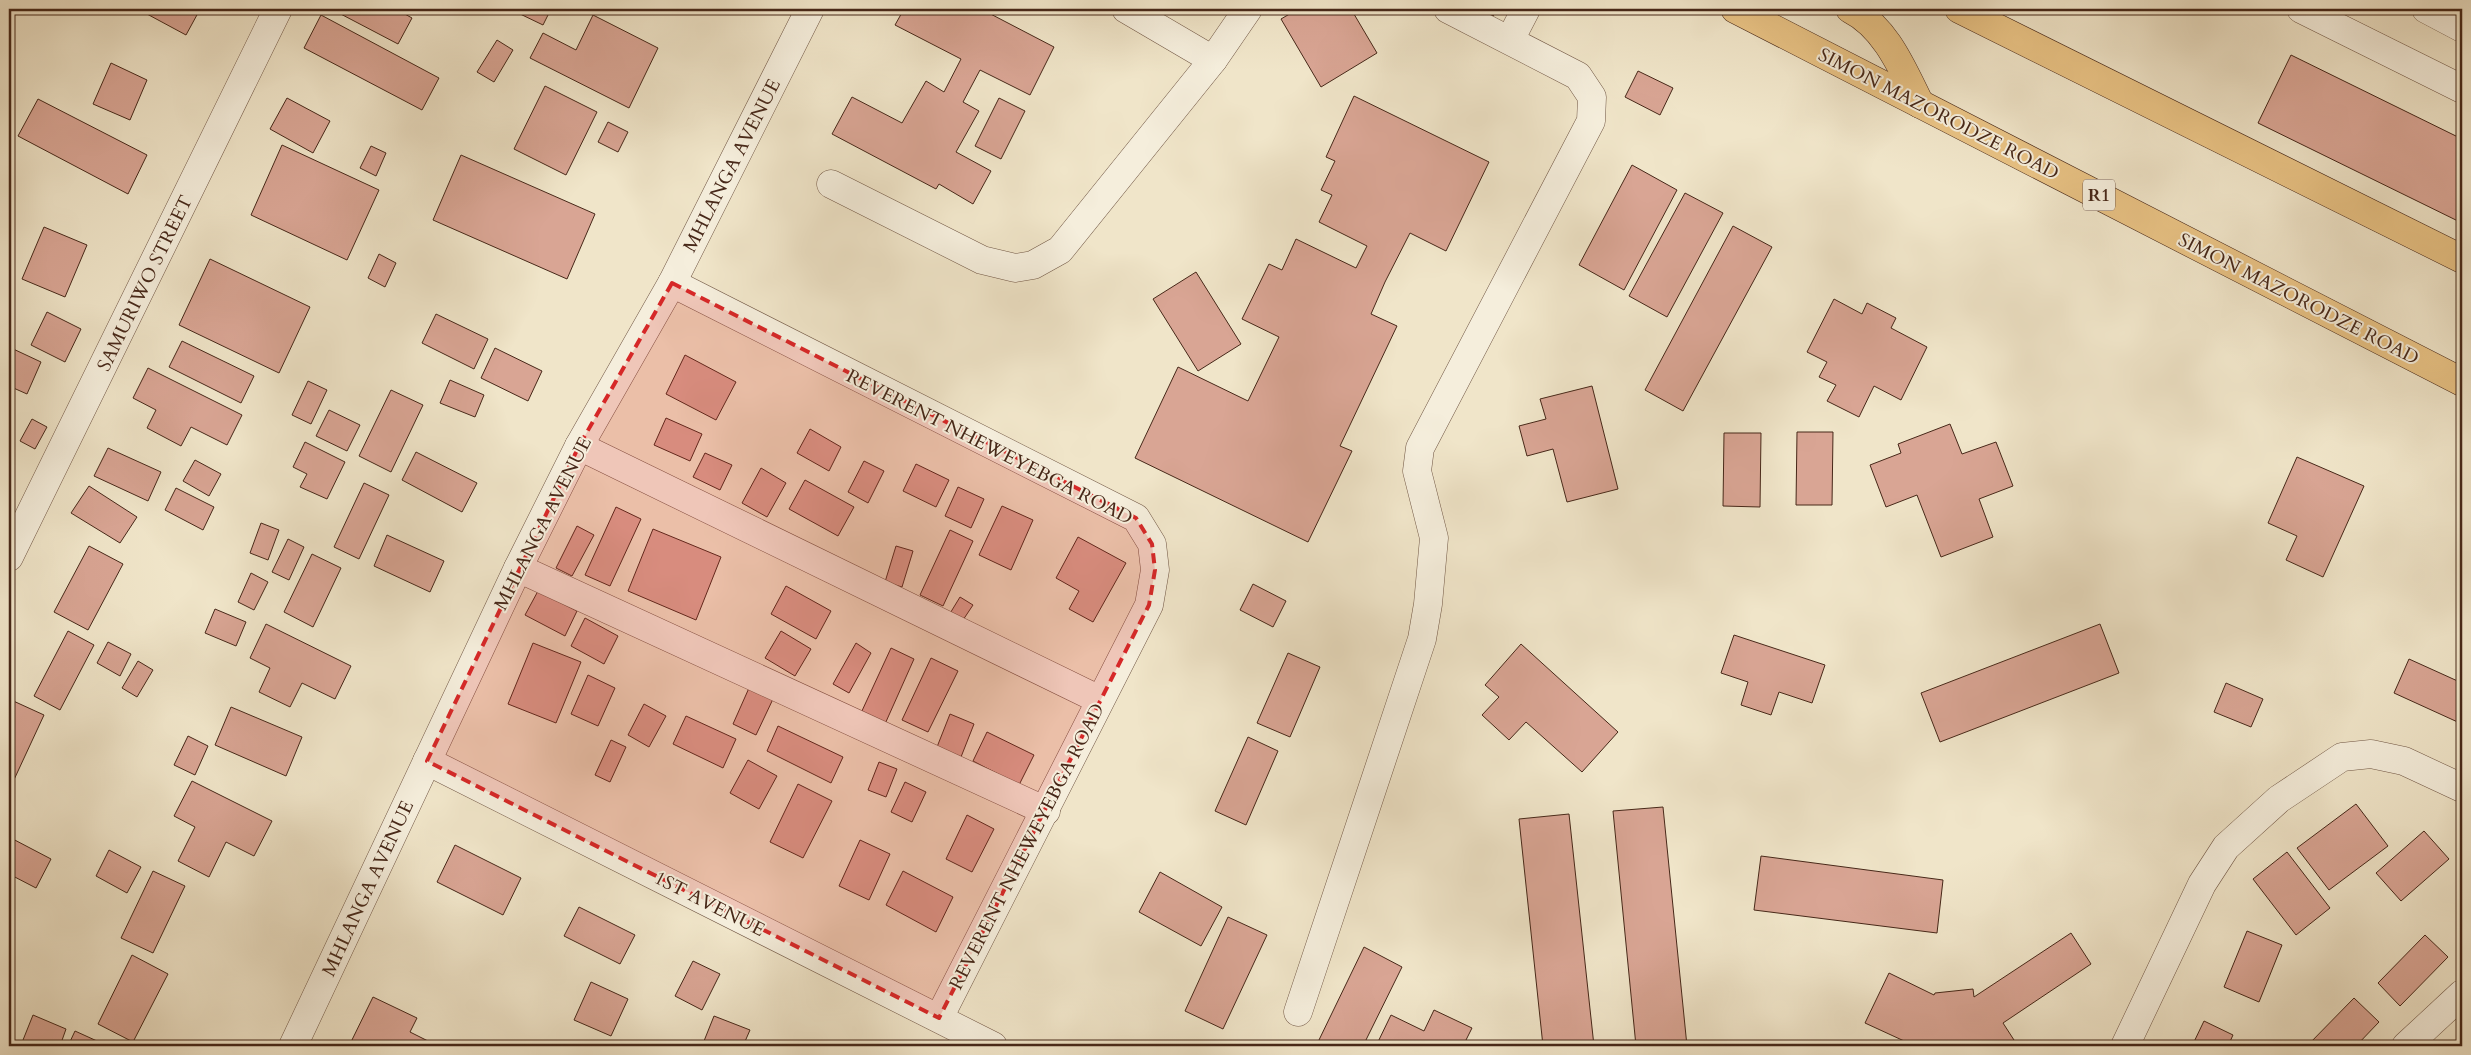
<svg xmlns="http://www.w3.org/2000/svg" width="2471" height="1055" viewBox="0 0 2471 1055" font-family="Cardo,serif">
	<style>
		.building { fill: #d9a594; stroke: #472819 }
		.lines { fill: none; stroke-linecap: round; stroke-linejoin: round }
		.minor-casing { stroke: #715745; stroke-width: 29 }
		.highway-casing { stroke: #472819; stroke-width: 29 }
		.minor { stroke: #f5eedc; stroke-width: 28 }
		.highway { stroke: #e8c284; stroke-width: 28 }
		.marked { fill: #d62828; fill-opacity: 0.2; stroke: #d62828; stroke-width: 4; stroke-dasharray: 10 6; stroke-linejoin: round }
		.labels { text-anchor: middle; stroke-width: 4; stroke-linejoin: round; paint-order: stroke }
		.shield { fill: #f5eedc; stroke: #7b6354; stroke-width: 1 }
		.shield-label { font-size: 18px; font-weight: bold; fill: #472819 }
		.street-label { font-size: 19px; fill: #472819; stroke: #f5eedc }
	</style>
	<rect width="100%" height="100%" fill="#f0e5c9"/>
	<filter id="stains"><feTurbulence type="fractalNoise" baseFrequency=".004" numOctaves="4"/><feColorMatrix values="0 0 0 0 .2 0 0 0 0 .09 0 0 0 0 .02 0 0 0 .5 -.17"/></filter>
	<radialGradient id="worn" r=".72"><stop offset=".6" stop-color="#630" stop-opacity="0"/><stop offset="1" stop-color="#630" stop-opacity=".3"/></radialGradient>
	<g class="building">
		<polygon points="149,9 190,9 198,13 186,35 147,14"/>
		<polygon points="337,9 396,9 412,18 398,44 335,11"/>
		<polygon points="518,9 551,9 543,25 516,12"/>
		<polygon points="904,9 981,9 1054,47 1030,95 980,70 963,102 979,111 956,152 991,171 973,204 939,184 936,189 832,134 852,97 902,123 926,81 944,92 961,59 895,25"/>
		<polygon points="1298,9 1351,9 1377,53 1321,87 1281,19"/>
		<polygon points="1480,9 1497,9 1493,16"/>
		<polygon points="321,15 439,78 422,110 304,48"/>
		<polygon points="593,15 658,48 629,108 530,58 543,33 576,50"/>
		<polygon points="497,40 513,50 494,82 477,72"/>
		<polygon points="2291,55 2462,139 2462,223 2258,123"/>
		<polygon points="111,63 147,80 130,120 93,104"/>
		<polygon points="1638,71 1673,88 1660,115 1625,97"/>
		<polygon points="545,86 597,112 566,175 514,149"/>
		<polygon points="1354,96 1489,162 1446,251 1410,233 1385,282 1371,314 1397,326 1340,446 1352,451 1308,542 1135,458 1178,367 1248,401 1279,337 1242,319 1269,264 1282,270 1296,239 1356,268 1367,246 1319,222 1332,195 1321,190 1335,161 1326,157"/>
		<polygon points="287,98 330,121 313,153 270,129"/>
		<polygon points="999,98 1025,111 1001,159 975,146"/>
		<polygon points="38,99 147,155 128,194 18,136"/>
		<polygon points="608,122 628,132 618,152 598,142"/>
		<polygon points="282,145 379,190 347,260 251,215"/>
		<polygon points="371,146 386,153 376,176 360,168"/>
		<polygon points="461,155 595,214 567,279 433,220"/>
		<polygon points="1632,165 1677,190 1624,290 1579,265"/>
		<polygon points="1685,193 1723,213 1667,317 1629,296"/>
		<polygon points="1733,226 1772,247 1683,411 1645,390"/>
		<polygon points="44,227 87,245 65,297 22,279"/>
		<polygon points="379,254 396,263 385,287 368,278"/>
		<polygon points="210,259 310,307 279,373 179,325"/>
		<polygon points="1196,272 1241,344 1198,371 1153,299"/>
		<polygon points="1834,299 1862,314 1867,303 1896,318 1891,328 1927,347 1901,400 1874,386 1859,417 1827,401 1836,385 1819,377 1827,362 1807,352"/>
		<polygon points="47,312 81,329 65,362 31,345"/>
		<polygon points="436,314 488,339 474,369 422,343"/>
		<polygon points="182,341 254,376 241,403 169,367"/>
		<polygon points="9,347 41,362 27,394 9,386"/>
		<polygon points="495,348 542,371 528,401 481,378"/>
		<polygon points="685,355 736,382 716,420 666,394"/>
		<polygon points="148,368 242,415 227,445 191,427 181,446 147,428 156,410 133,398"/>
		<polygon points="450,380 484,395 475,417 440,403"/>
		<polygon points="308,381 327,390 311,424 292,415"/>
		<polygon points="1592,386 1618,489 1567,502 1553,449 1527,456 1519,426 1546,419 1540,399"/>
		<polygon points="391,390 423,405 391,472 359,456"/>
		<polygon points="329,410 360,425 347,451 316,436"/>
		<polygon points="666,418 702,434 690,461 654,445"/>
		<polygon points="32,419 47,427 35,449 20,441"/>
		<polygon points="1950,424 1962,454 1996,442 2013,486 1979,499 1993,537 1941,557 1917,495 1886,507 1870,465 1901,453 1898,444"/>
		<polygon points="810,429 841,447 829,471 797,453"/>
		<polygon points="1797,432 1833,432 1832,505 1796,505"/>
		<polygon points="1724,433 1761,433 1760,507 1723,506"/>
		<polygon points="305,442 345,462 327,499 300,487 307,474 293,467"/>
		<polygon points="108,448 161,472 148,501 94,476"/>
		<polygon points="416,452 477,483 462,512 402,480"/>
		<polygon points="705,453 732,465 720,490 693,477"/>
		<polygon points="2297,457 2364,486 2323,577 2286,560 2297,536 2268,523"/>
		<polygon points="195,460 221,474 209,496 183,481"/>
		<polygon points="864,461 884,471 868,503 848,492"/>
		<polygon points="916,464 949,480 936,507 903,491"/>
		<polygon points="761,468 786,483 767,517 742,503"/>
		<polygon points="805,480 854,507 838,536 789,509"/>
		<polygon points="364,483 389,495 359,559 334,547"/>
		<polygon points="89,486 137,517 120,543 71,513"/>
		<polygon points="958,487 984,499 971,528 945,516"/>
		<polygon points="176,488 214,507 203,530 165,510"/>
		<polygon points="1002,506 1033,520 1011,570 979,555"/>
		<polygon points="616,507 641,519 610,586 585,575"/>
		<polygon points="261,523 279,530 268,560 250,553"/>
		<polygon points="577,526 594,535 572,576 556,568"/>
		<polygon points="653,529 721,557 696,620 628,591"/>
		<polygon points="950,530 973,541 943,606 920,595"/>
		<polygon points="387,535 444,561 430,592 374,566"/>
		<polygon points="1078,537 1126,563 1093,622 1069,609 1079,591 1056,578"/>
		<polygon points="288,539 304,547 289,580 272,572"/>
		<polygon points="89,546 123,564 88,630 54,612"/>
		<polygon points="896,546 913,551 902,587 885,582"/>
		<polygon points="312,554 341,568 313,627 284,612"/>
		<polygon points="251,573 268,582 254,610 238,602"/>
		<polygon points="1253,584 1286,601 1273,627 1240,610"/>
		<polygon points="786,586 831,611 816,639 771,614"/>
		<polygon points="538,591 577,611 565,636 525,615"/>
		<polygon points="960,597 973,605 961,623 949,615"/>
		<polygon points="215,609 246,622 236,646 205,633"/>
		<polygon points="585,618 618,636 604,664 571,646"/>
		<polygon points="266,624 351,666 335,699 302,683 290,707 259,692 270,668 250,658"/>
		<polygon points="2100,624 2119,673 1940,742 1921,693"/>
		<polygon points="68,631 94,645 60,710 34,696"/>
		<polygon points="781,631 811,649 795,676 765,658"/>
		<polygon points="1734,635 1825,665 1812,703 1779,692 1771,715 1741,705 1748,682 1721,673"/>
		<polygon points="108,642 131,654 120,676 97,663"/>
		<polygon points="533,643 581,662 556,723 508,704"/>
		<polygon points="856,643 871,653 849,693 833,684"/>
		<polygon points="1521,644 1618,732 1582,772 1526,722 1509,740 1482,715 1499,697 1485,685"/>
		<polygon points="891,648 914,659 885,724 861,713"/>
		<polygon points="1288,653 1320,667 1290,737 1257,723"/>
		<polygon points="931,658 958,671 928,732 902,720"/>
		<polygon points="2409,659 2462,683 2462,724 2394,693"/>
		<polygon points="138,661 153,670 137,697 122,688"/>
		<polygon points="588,675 615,688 598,726 571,714"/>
		<polygon points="2226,683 2263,699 2251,727 2214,712"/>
		<polygon points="749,688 773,699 756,735 733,724"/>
		<polygon points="9,699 44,715 12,784 9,783"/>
		<polygon points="644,704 666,716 649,747 628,735"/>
		<polygon points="231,707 302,737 286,776 215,745"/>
		<polygon points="950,714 974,724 961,757 937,747"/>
		<polygon points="686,716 736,739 723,768 673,744"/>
		<polygon points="778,726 843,757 831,783 767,751"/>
		<polygon points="987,732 1034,755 1019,785 973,761"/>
		<polygon points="188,736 208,746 195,775 174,765"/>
		<polygon points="1248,737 1278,751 1246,825 1215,811"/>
		<polygon points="611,740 626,747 610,782 595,775"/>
		<polygon points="748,760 777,776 759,809 730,793"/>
		<polygon points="879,762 897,769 886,797 868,790"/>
		<polygon points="192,781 272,821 254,856 226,842 209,877 178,861 195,827 174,816"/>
		<polygon points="905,782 926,792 912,822 891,812"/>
		<polygon points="798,784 832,801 803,858 770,842"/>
		<polygon points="2356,804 2388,846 2329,890 2297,848"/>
		<polygon points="1663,807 1687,1046 1636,1046 1613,811"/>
		<polygon points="1569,814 1594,1046 1543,1046 1519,819"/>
		<polygon points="967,815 994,829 972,872 946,859"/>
		<polygon points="2424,831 2449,859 2401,901 2376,873"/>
		<polygon points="9,837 51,859 36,888 9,874"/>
		<polygon points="860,840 890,854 869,900 839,886"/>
		<polygon points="455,845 521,878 503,915 437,882"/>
		<polygon points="109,850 141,867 127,893 96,876"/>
		<polygon points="2287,852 2330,908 2296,935 2253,879"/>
		<polygon points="1761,856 1943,880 1937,933 1754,910"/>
		<polygon points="153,871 185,886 153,953 121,938"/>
		<polygon points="903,871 953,897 936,932 886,905"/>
		<polygon points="1160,872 1222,907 1201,946 1139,912"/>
		<polygon points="579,907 635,935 620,964 564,936"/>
		<polygon points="1228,917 1267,935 1223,1029 1185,1011"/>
		<polygon points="2247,931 2282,945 2259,1002 2224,987"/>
		<polygon points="2071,933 2091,964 2003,1023 2014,1040 2005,1046 1915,1046 1865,1023 1889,973 1934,995 1935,993 1973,989 1974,997"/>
		<polygon points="2425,935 2448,957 2400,1006 2378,983"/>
		<polygon points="1364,947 1402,967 1363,1046 1327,1046 1318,1042"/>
		<polygon points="132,955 168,974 133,1042 98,1024"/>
		<polygon points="693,961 720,974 702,1010 675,996"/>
		<polygon points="591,982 628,999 611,1036 574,1020"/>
		<polygon points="373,997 417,1018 410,1032 438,1046 349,1046"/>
		<polygon points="2354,998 2379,1022 2356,1046 2307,1046"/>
		<polygon points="1434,1010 1472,1028 1463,1046 1376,1046 1391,1015 1424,1031"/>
		<polygon points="33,1015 66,1029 60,1046 21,1045"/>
		<polygon points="714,1016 750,1030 743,1046 702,1046"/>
		<polygon points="2204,1021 2233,1035 2228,1046 2192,1046"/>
		<polygon points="75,1031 108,1046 68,1046"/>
	</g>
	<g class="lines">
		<defs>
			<g id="minor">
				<polyline points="1126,9 1213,60"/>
				<polyline points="2301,9 2462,89"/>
				<polyline points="2426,9 2462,28"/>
				<polyline points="1510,40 1526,9"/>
				<polyline points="831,184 982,260 1015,268 1033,265 1060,250 1213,60 1248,9"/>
				<polyline points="672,283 1136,518 1152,544 1155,570 1149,605 939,1018"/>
				<polyline points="579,446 1100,700"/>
				<polyline points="9,557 278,9"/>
				<polyline points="518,568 1046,811"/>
				<polyline points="427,761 993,1046"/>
				<polyline points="1298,1012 1422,639 1428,604 1434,538 1417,471 1420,448 1591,121 1592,97 1578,76 1448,9"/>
				<polyline points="293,1046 518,568 579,446 672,283 810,9"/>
				<polyline points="2125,1046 2202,884 2226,847 2279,799 2342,757 2371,754 2404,761 2462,788"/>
				<polyline points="2406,1046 2462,994"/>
			</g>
			<g id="highway">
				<polyline points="1735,9 2462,382"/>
				<path d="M1850,9C1886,27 1903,70 1920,104"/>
				<polyline points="1959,9 2462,259"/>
			</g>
		</defs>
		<use href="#minor" class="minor-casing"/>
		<use href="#highway" class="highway-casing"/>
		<use href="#minor" class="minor"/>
		<use href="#highway" class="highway"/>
	</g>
	<path class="marked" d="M672,283L1136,518L1152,544L1155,570L1149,605L939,1018L427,761L579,446Z"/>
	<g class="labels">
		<rect class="shield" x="2083" y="179.5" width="32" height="31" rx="4"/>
		<g class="shield-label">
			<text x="2099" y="201">R1</text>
		</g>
		<g class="street-label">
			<text transform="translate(1939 113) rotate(27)" y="7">SIMON MAZORODZE ROAD</text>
			<text transform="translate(731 165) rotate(-63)" y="7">MHLANGA AVENUE</text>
			<text transform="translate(144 283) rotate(-64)" y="7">SAMURIWO STREET</text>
			<text transform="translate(2299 298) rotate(27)" y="7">SIMON MAZORODZE ROAD</text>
			<text transform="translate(990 446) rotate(27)" y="7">REVERENT NHEWEYEBGA ROAD</text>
			<text transform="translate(542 523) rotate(-63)" y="7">MHLANGA AVENUE</text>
			<text transform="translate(1026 846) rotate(-63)" y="7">REVERENT NHEWEYEBGA ROAD</text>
			<text transform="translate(367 888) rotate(-65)" y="7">MHLANGA AVENUE</text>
			<text transform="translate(710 903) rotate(27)" y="7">1ST AVENUE</text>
		</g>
	</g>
	<rect width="2471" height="1055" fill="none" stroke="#f0e5c9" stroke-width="30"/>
	<rect x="10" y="10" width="2451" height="1035" fill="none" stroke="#472819" stroke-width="2.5"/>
	<rect x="15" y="15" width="2441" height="1025" fill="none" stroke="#472819"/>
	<rect width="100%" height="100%" filter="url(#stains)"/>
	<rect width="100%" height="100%" fill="url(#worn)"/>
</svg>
